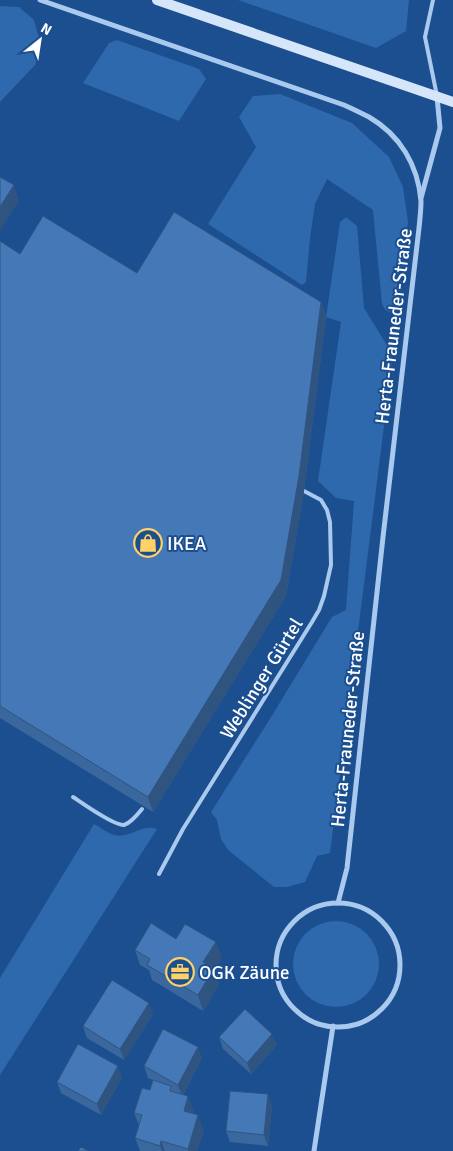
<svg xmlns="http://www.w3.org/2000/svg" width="453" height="1151" viewBox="0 0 453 1151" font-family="Signika,sans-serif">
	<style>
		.green { fill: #2e69ad }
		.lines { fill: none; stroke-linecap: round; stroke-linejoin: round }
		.lane { stroke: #a9c9ee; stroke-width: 4 }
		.street { stroke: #a9c9ee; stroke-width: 5 }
		.secondary { stroke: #d6e6fa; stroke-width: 10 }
		.wall { fill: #3a679d }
		.shaded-wall { fill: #305480 }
		.building { fill: #4478b7; stroke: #305480 }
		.labels { text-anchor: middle; stroke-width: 4; stroke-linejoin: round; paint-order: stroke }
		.street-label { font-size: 19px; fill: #fff; stroke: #1b4f8f }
		.poi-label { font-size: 19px; fill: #fff; stroke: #1b4f8f; text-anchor: start }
	</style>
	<rect width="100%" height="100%" fill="#1b4f8f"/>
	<g class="green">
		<polygon points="238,0 409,0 406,31 376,48"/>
		<polygon points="0,6 19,7 34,20 39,38 39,54 35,65 0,102"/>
		<polygon points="117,40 199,69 206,79 179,121 83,83 109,43"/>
		<polygon points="280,94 352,123 389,157 403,187 408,222 397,313 386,311 382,304 373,210 327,179 315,204 310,238 306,282 302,285 208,224 256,147 239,117 253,96"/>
		<polygon points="346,217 357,226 364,308 393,355 330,853 317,856 305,882 287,887 274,887 228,850 221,839 217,820 211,812 268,722 332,617 346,610 354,501 336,498 318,481 341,322 326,317 340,222"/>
		<path d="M94,824C100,827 106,832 111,834C128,841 141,823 157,829L0,1075V978Z"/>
		<circle cx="336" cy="964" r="43"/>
	</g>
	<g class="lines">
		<g class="lane">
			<polyline points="433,0 425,37 437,96"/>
			<path d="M73,797C82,803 114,826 124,825C131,823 138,814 142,809"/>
			<polyline points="159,874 183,829 312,622 319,610 324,596 331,565 330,522 327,510 321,500 304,491"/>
		</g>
		<g class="street">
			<path d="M40,0L344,105C353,109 361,113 369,117C400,135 418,165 421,201C421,209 420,219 419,228L383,537L347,868L338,903"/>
			<polyline points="421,198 440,128 437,97"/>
			<circle cx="338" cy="965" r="62"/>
			<polyline points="314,1151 333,1026"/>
		</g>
		<polyline class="secondary" points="157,0 453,102"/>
	</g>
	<g class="wall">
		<polygon points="0,241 20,254 137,273 321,302 326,317 304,491 286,596 153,812 0,718"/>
		<polygon points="176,939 222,957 214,969 219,984 203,1011 152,980 149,970 140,965 135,950"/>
		<polygon points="153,1014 124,1060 87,1038 83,1026"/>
		<polygon points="219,1037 277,1045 251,1074 223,1049"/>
		<polygon points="202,1058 183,1095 194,1112 193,1114 204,1131 197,1151 140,1151 135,1138 139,1125 134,1113 150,1090 153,1080 148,1078 144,1066"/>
		<polygon points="122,1077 101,1115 61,1093 57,1082"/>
		<polygon points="272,1106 268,1146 230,1142 226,1131"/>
	</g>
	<g class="shaded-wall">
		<polygon points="14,185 19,201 0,231 0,207"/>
		<polygon points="321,302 326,317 304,491 286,596 153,812 148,797"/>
		<polygon points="216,942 222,957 214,969 219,984 203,1011 198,995 203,962"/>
		<polygon points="149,1003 153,1014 124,1060 120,1049"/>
		<polygon points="272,1034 277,1045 251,1074 247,1063"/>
		<polygon points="198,1047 202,1058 182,1096 178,1085"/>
		<polygon points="118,1066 122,1077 101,1115 97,1104"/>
		<polygon points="268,1094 272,1106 268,1146 264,1135"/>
		<polygon points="188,1096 194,1112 189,1126 184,1111"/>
		<polygon points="198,1115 204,1131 197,1151 188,1151 188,1149"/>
		<polygon points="161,1141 165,1151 162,1151 160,1146"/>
	</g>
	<g class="building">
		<polygon points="0,177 14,185 0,207"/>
		<polygon points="174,212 321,302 299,476 281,580 148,797 0,706 0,241 20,254 43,216 137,273"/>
		<polygon points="151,923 176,939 185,924 216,942 203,962 214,968 198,995 147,965 150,959 135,950"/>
		<polygon points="112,980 149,1003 120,1049 83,1026"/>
		<polygon points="245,1009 272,1034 247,1063 219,1037"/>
		<polygon points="163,1029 198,1047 178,1085 144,1066"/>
		<polygon points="78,1044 118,1066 97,1104 57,1082"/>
		<polygon points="153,1080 171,1086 170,1091 188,1096 184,1111 198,1115 188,1149 161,1141 160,1146 135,1138 142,1115 134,1113 142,1088 150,1090"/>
		<polygon points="230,1091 268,1094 264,1135 226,1131"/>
		<polygon points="81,1147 88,1151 78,1151"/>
	</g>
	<defs>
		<symbol id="shop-ring" viewBox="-11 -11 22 22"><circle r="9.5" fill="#1b4f8f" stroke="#ffd166" stroke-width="1.5"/><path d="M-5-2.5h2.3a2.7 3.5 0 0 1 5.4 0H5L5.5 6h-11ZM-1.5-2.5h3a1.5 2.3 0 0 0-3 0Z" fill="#ffd166"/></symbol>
		<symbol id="office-ring" viewBox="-11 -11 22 22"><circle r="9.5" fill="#1b4f8f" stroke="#ffd166" stroke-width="1.5"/><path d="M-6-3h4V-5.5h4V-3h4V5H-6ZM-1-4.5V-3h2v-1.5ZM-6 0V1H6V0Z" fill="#ffd166"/></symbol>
	</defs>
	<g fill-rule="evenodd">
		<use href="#shop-ring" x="132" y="527" width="32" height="32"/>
		<use href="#office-ring" x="164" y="956" width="32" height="32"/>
	</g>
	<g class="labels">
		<g class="street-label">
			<text transform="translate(393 326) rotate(-83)" y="7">Herta-Frauneder-Straße</text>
			<text transform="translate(261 678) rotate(-58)" y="7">Weblinger Gürtel</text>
			<text transform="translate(347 729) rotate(-84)" y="7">Herta-Frauneder-Straße</text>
		</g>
		<g class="poi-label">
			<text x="167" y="550">IKEA</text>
			<text x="199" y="979">OGK Zäune</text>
		</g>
	</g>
	<g transform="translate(40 40) rotate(30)" stroke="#1b4f8f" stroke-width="4" paint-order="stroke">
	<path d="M0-4L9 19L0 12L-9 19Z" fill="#ffffff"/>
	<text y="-8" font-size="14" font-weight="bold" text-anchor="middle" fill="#ffffff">N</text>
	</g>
</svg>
